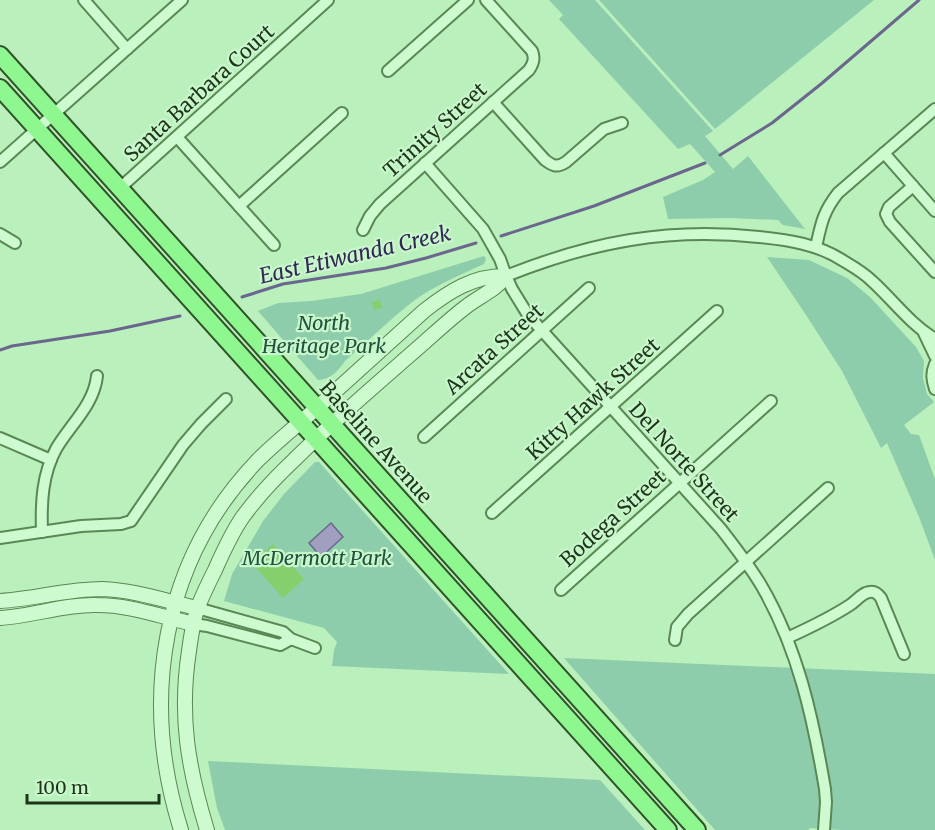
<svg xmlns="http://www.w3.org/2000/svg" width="935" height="830" viewBox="0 0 935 830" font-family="Merriweather,serif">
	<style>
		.green { fill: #8ecdab }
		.water { fill: #a09fc0; stroke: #6a668d; stroke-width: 1.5 }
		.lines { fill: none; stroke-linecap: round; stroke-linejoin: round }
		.stream { stroke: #6a668d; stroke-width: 3 }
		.building { fill: #85d06d }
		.minor-casing { stroke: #5a8754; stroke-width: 14 }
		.tertiary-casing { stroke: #5a8754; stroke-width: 16 }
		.primary-casing { stroke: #315329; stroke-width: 20 }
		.minor { stroke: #cdface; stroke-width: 10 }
		.tertiary { stroke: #cdface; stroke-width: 14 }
		.primary { stroke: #8ef790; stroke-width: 16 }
		.labels { text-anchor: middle; stroke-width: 4.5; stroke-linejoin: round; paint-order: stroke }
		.street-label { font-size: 20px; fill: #1e351a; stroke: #c9f7cc }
		.park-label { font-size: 20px; font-style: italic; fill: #1f523d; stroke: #c9f7cc }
		.water-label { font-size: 21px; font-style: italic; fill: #342855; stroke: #c9f7cc }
	</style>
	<rect width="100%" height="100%" fill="#baf0bc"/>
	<g class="green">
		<polygon points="549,0 595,0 713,131 705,136 733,169 748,156 805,229 783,225 778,220 730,218 668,219 663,197 703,180 715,172 690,144 678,149 559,19 563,15"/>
		<polygon points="599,0 874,0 715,129"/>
		<path d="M484,256L486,259L484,264C460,275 436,285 415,300C390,319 368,341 345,361C338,371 330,380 318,380L258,311L278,303L311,301L361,294Z"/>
		<polygon points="767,257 809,260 847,278 870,297 916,347 924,361 923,378 927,394 934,402 904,425 911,434 919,435 935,479 935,560 919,517 887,443 881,448 842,371 806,315"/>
		<polygon points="315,462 319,462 509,674 332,666 334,650 337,642 324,628 224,601 232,574 263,521 284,494"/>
		<polygon points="564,658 935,674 935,830 841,830 810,828 808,830 715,830"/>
		<polygon points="208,761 600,780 645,830 225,830 217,808"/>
	</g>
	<polygon class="water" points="331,523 343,537 321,557 309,543"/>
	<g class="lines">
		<g class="stream">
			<polyline points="720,155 772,123 821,84 919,0"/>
			<polyline points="501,236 594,206 705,163"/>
			<polyline points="242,297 283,284 386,268 426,258 476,243"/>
			<polyline points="0,350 12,346 110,331 180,316"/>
		</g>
	</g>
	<g class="building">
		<polygon points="380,300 382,308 374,310 372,302"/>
		<polygon points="273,544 304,579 283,598 252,563"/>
	</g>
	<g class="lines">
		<defs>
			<g id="minor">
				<polyline points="84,0 127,49"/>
				<polyline points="388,71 468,0"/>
				<path d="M493,102L545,160C553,166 557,168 566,162L604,129L622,123"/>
				<polyline points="177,137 274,245"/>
				<polyline points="884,153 935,211"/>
				<polyline points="0,162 182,0"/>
				<path d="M425,163L483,229L500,259L506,276L512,289L528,315L721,529C735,547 749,565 761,585C798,648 813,718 825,789L826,802L824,830"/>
				<polyline points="913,186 889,207 886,214 890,222 935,272"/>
				<polyline points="120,188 328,0"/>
				<polyline points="239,206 342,113"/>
				<path d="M363,230L370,216L380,204L529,70C534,63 535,58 532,51L486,0"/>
				<polyline points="0,234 15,243"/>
				<path d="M816,247C821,224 823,212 838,193L935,109"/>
				<path d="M506,276C591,242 668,227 759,237C788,240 817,244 842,260C852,266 863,272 872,281C893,300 910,324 935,339"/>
				<polyline points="924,333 935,356"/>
				<path d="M935,364C931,373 932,380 935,389"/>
				<polyline points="424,437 589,288"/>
				<polyline points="0,438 51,460"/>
				<polyline points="492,513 717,311"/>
				<path d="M42,532C41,503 42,475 56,449C70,425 94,405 97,376"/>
				<polyline points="0,538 81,526 121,524 131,521 183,445 201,424 226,399"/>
				<polyline points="561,590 771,401"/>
				<polyline points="197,608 283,632 291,639 315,648"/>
				<polyline points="194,624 207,626 280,645 291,639"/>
				<path d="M787,638C809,628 830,618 850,605C856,601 863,592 870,592C875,591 878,594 881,598L904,654"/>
				<polyline points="675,640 677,627 688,614 828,488"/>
			</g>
			<g id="tertiary">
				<path d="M0,601C34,599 67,589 102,589C134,590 166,601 197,608"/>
				<path d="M0,618C33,616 65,604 97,605C131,605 161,617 194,624"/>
				<path d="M181,830C140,700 161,561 258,460C277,441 299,424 319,406C354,374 389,343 424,311C448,292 474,275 506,276"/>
				<path d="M207,830C188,768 179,716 189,651C191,636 193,621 198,607C203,594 209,582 215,570C223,552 231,534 242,518C257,497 275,478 294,460C331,423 372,388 411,354C430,338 447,321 467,306C480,296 496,290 506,276"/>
			</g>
			<g id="primary">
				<polyline points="0,55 697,830"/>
				<polyline points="0,88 668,830"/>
			</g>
		</defs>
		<use href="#minor" class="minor-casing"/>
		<use href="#tertiary" class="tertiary-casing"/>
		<use href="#primary" class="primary-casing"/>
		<use href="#minor" class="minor"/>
		<use href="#tertiary" class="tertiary"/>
		<use href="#primary" class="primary"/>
	</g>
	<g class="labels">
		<g class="street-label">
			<text transform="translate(199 93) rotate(-42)" y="7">Santa Barbara Court</text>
			<text transform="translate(435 130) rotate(-42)" y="7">Trinity Street</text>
			<text transform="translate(494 349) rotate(-42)" y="7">Arcata Street</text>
			<text transform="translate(593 399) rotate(-42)" y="7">Kitty Hawk Street</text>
			<text transform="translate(376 442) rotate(48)" y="7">Baseline Avenue</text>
			<text transform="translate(684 462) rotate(48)" y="7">Del Norte Street</text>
			<text transform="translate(613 518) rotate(-42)" y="7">Bodega Street</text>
		</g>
		<g class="park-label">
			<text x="324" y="330">North<tspan x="324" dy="23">Heritage Park</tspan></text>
			<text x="317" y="565">McDermott Park</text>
		</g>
		<g class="water-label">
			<text transform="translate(355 255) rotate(-13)" y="7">East Etiwanda Creek</text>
		</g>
	</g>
	<path d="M27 794v9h132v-9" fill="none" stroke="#1e351a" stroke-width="3"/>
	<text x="36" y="794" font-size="18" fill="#1e351a" stroke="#c9f7cc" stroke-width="4.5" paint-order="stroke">100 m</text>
</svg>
